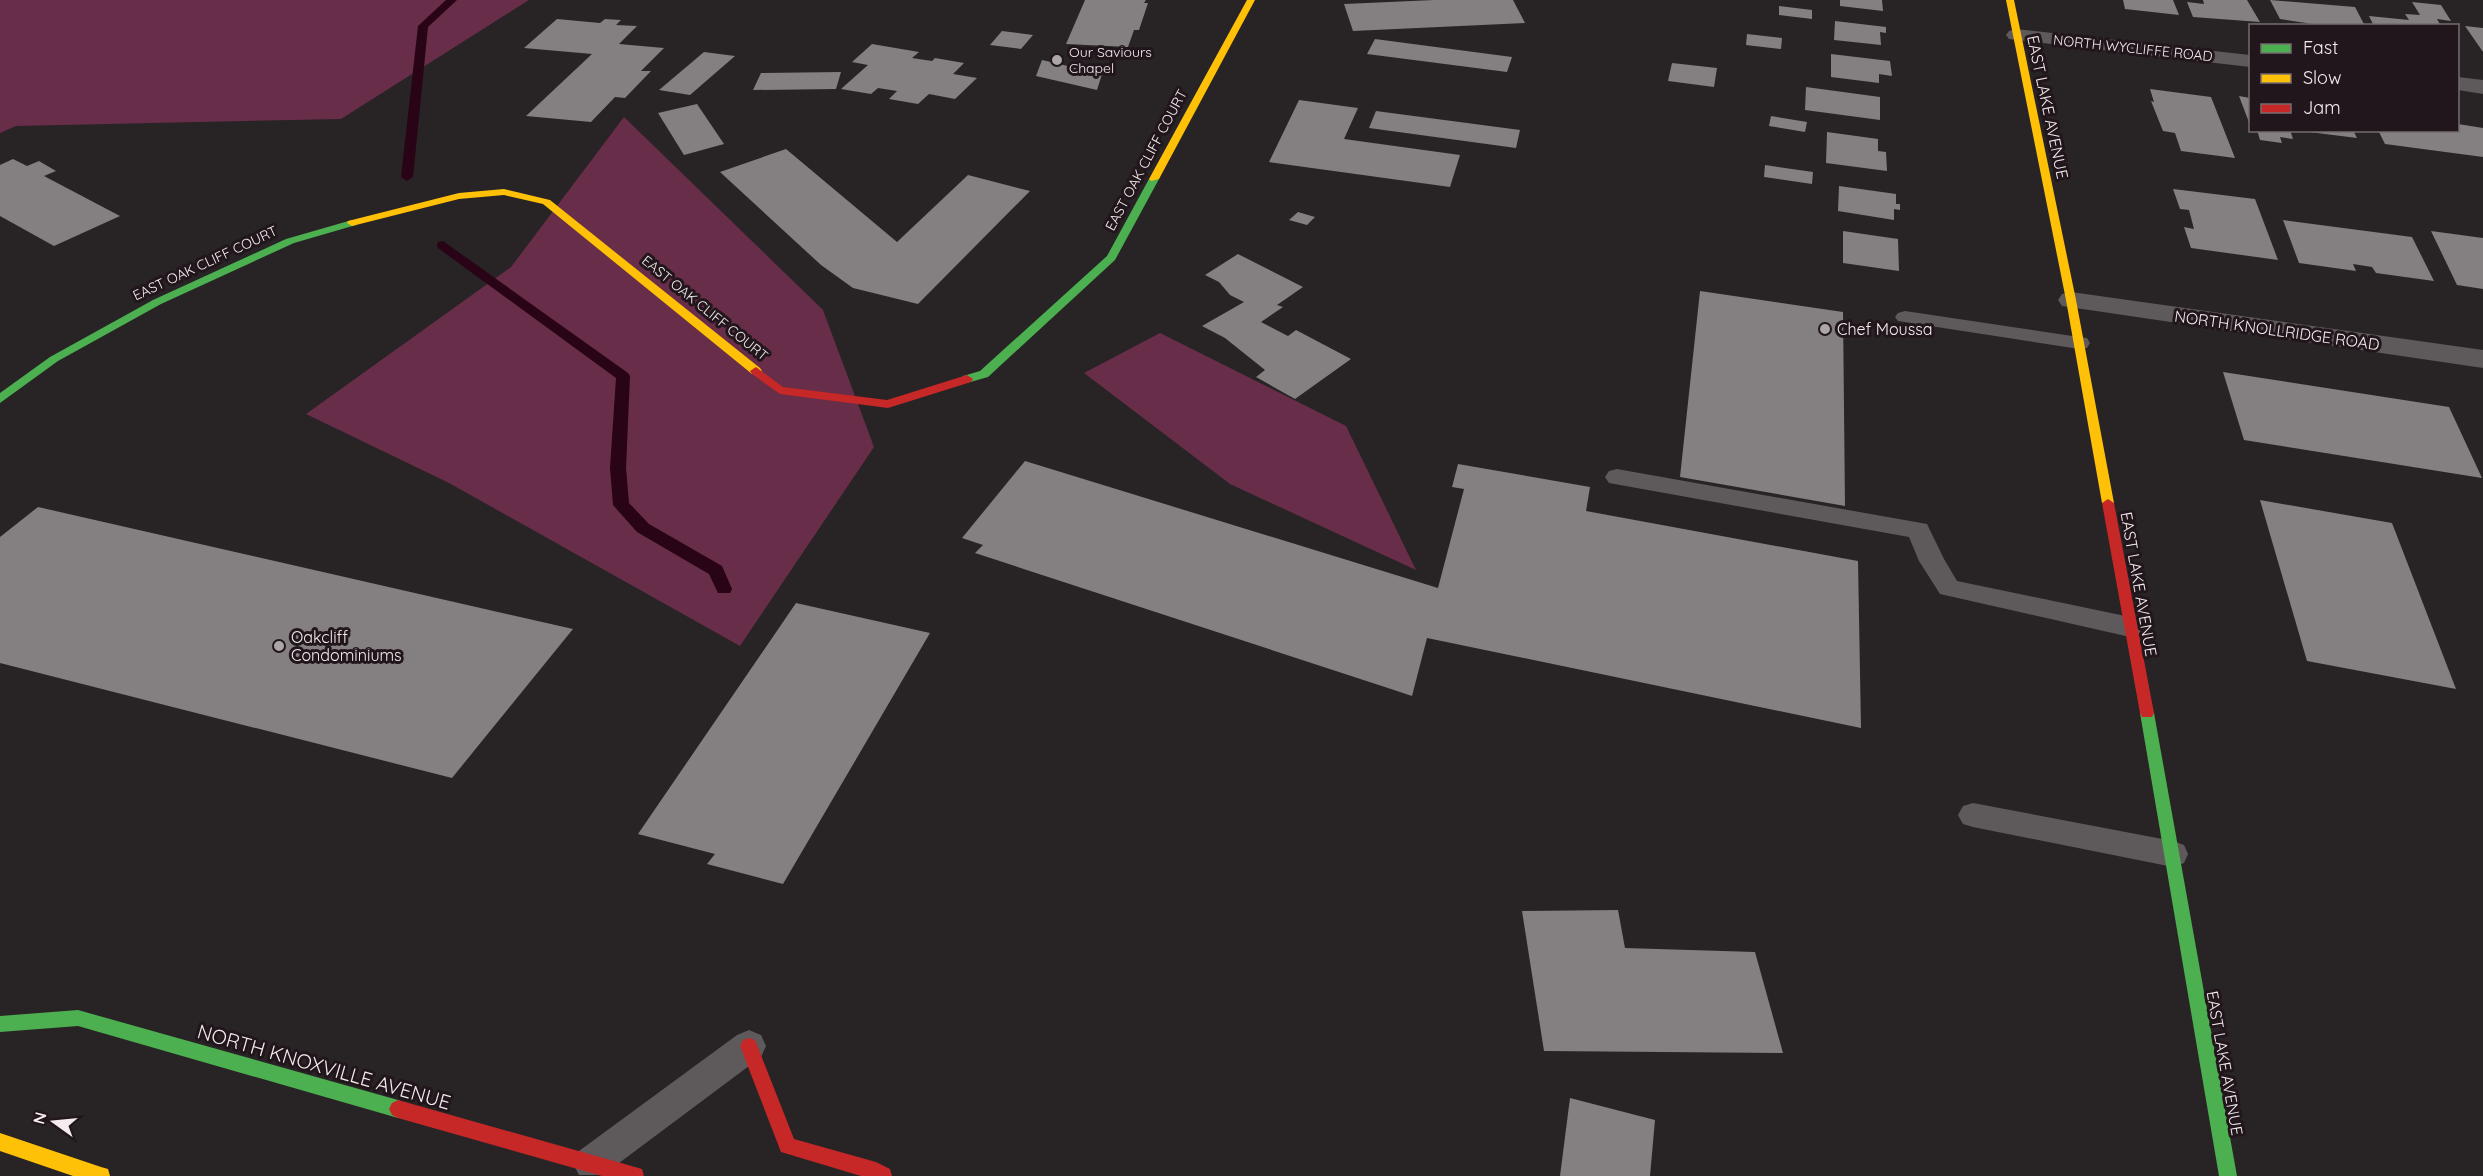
<svg xmlns="http://www.w3.org/2000/svg" width="2483" height="1176" viewBox="0 0 2483 1176" font-family="Quicksand,sans-serif">
	<style>
		.green { fill: #682d49 }
		.lines { fill: none; stroke-linecap: round; stroke-linejoin: round }
		.stream { fill: #290316; fill-rule: evenodd }
		.building { fill: #847f81 }
		.lane { fill: #5e5a5c; fill-rule: evenodd }
		.street { fill: #5e5a5c; fill-rule: evenodd }
		.fast { fill: #4caf50; fill-rule: evenodd }
		.slow { fill: #ffc107; fill-rule: evenodd }
		.jam { fill: #c62828; fill-rule: evenodd }
		.poi-dot { fill: #ada6a8; stroke: #21161b; stroke-width: 2 }
		.labels { text-anchor: middle; stroke-width: 6; stroke-linejoin: round; paint-order: stroke }
		.far-street-label { font-size: 14px; fill: #f4ecef; stroke: #21161b }
		.far-poi-label { font-size: 14px; fill: #f4ecef; stroke: #21161b; text-anchor: start }
		.street-label { font-size: 16px; fill: #f4ecef; stroke: #21161b }
		.poi-label { font-size: 16px; fill: #f4ecef; stroke: #21161b; text-anchor: start }
		.near-street-label { font-size: 20px; fill: #f4ecef; stroke: #21161b }
	</style>
	<rect width="100%" height="100%" fill="#282325"/>
	<g class="green">
		<polygon points="0,0 529,0 341,119 16,126 0,133"/>
		<polygon points="624,117 823,310 874,447 740,646 449,483 306,414 511,267"/>
		<polygon points="1160,333 1346,426 1416,570 1230,484 1084,373"/>
	</g>
	<g class="lines">
		<g class="stream">
			<polygon points="446,0 457,0 428,27 413,177 407,181 401,177 418,26"/>
			<polygon points="443,241 628,373 630,376 626,468 629,503 649,524 722,566 732,589 730,593 718,593 709,574 637,532 613,505 610,468 616,378 438,248 437,245 438,242"/>
		</g>
	</g>
	<g class="building">
		<polygon points="1085,0 1146,0 1144,3 1148,3 1139,30 1134,30 1128,47 1066,44"/>
		<polygon points="1434,0 1513,0 1525,23 1353,31 1344,4"/>
		<polygon points="1840,0 1882,0 1883,11 1840,6"/>
		<polygon points="2123,0 2173,0 2179,15 2125,9"/>
		<polygon points="2203,0 2247,0 2260,22 2193,17 2187,2 2204,4"/>
		<polygon points="2270,0 2355,7 2365,26 2326,26 2280,19"/>
		<polygon points="2412,2 2441,5 2451,21 2437,19 2441,26 2374,26 2369,16 2409,20 2405,14 2420,15"/>
		<polygon points="1779,6 1812,10 1812,19 1779,15"/>
		<polygon points="557,19 600,23 605,19 621,20 616,25 637,26 619,44 664,48 641,71 651,71 625,98 615,97 591,122 526,116 592,54 524,48"/>
		<polygon points="1835,21 1886,27 1886,33 1880,32 1881,45 1834,40"/>
		<polygon points="2465,26 2483,28 2483,52"/>
		<polygon points="1002,31 1033,35 1021,49 990,45"/>
		<polygon points="1747,34 1782,38 1781,49 1746,45"/>
		<polygon points="1375,39 1512,57 1507,72 1367,54"/>
		<polygon points="872,44 919,52 912,58 932,61 935,58 964,63 953,74 977,78 955,99 929,94 918,104 889,99 897,91 878,88 871,94 841,89 868,65 852,62"/>
		<polygon points="704,52 735,56 690,95 659,90"/>
		<polygon points="1831,54 1890,61 1892,76 1879,74 1879,83 1831,77"/>
		<polygon points="1042,60 1102,74 1097,90 1036,76"/>
		<polygon points="1672,63 1717,68 1714,87 1668,81"/>
		<polygon points="841,72 836,89 753,90 761,73"/>
		<polygon points="1806,87 1880,97 1880,120 1805,110"/>
		<polygon points="2150,89 2211,97 2235,158 2181,151 2175,133 2163,131 2151,101 2154,102"/>
		<polygon points="2239,96 2250,98 2250,125"/>
		<polygon points="1299,100 1358,108 1344,139 1460,155 1450,187 1269,162"/>
		<polygon points="697,104 724,144 684,155 658,113"/>
		<polygon points="1376,111 1520,130 1516,148 1369,128"/>
		<polygon points="1771,116 1807,122 1805,132 1769,126"/>
		<polygon points="2458,124 2483,128 2483,157 2385,144 2378,130 2458,130"/>
		<polygon points="2257,130 2290,130 2293,139 2280,137 2282,143 2260,140"/>
		<polygon points="2309,130 2353,130 2357,138 2309,132"/>
		<polygon points="1827,132 1878,139 1878,151 1886,152 1887,171 1826,163"/>
		<polygon points="786,149 897,242 968,175 1030,191 918,304 853,288 821,265 720,172"/>
		<polygon points="13,159 27,166 39,161 56,171 44,176 120,216 54,246 0,216 0,165"/>
		<polygon points="1765,165 1813,172 1812,184 1764,177"/>
		<polygon points="1839,186 1896,194 1896,204 1900,204 1900,210 1894,209 1894,220 1838,211"/>
		<polygon points="2173,189 2255,199 2278,260 2191,248 2184,227 2194,229 2189,210 2180,209"/>
		<polygon points="1298,212 1315,217 1307,225 1289,220"/>
		<polygon points="2283,220 2412,237 2434,281 2376,273 2372,267 2353,264 2356,271 2299,263"/>
		<polygon points="1843,231 1898,239 1899,271 1843,263"/>
		<polygon points="2431,231 2483,238 2483,289 2457,285"/>
		<polygon points="1238,254 1303,287 1277,305 1283,307 1261,322 1288,336 1296,330 1351,359 1295,399 1256,377 1265,370 1225,338 1202,326 1244,302 1230,295 1219,282 1205,275"/>
		<polygon points="1700,291 1843,312 1845,506 1680,477"/>
		<polygon points="2223,372 2449,407 2482,478 2244,440"/>
		<polygon points="1025,461 1438,588 1464,489 1452,487 1458,464 1590,487 1586,511 1858,561 1861,728 1427,638 1412,696 1394,690 975,553 983,545 962,538"/>
		<polygon points="2260,500 2392,523 2456,689 2307,661"/>
		<polygon points="38,507 573,629 452,778 0,663 0,537"/>
		<polygon points="796,603 930,633 783,884 707,864 715,854 638,834"/>
		<polygon points="1618,910 1625,948 1755,952 1783,1053 1544,1051 1522,911"/>
		<polygon points="1570,1098 1655,1120 1650,1176 1560,1176"/>
	</g>
	<g class="lines">
		<g class="lane">
			<polygon points="1905,311 2079,337 2087,338 2090,343 2087,348 2079,349 1898,321 1895,317 1898,313"/>
			<polygon points="1617,469 1927,524 1944,559 1957,581 2130,617 2139,620 2143,627 2139,634 2130,637 1940,594 1919,561 1909,537 1609,483 1605,477 1609,471"/>
			<polygon points="1973,803 2173,841 2184,845 2188,854 2184,863 2173,867 1973,827 1963,824 1958,815 1963,806"/>
			<polygon points="749,1030 761,1035 766,1046 761,1057 603,1175 579,1175 573,1163 579,1151 737,1035"/>
		</g>
		<g class="street">
			<polygon points="2016,29 2250,55 2250,67 2009,39 2006,35 2009,31"/>
			<polygon points="2458,77 2483,80 2483,94 2458,90"/>
			<polygon points="2071,292 2483,350 2483,368 2062,306 2058,300 2062,294"/>
		</g>
		<g class="fast">
			<polygon points="1154,176 1159,179 1115,260 988,377 967,383 963,382 961,379 963,376 980,371 1107,256 1149,179"/>
			<polygon points="352,220 356,221 356,225 294,243 161,304 58,361 0,403 0,393 50,357 153,300 286,239"/>
			<polygon points="2147,707 2152,709 2154,713 2237,1176 2219,1176 2140,713 2142,709"/>
			<polygon points="78,1010 398,1100 404,1103 407,1109 404,1115 398,1118 78,1026 0,1032 0,1016"/>
		</g>
		<g class="slow">
			<polygon points="1247,0 1255,0 1159,179 1151,181 1149,179"/>
			<polygon points="2006,0 2014,0 2076,300 2114,503 2108,507 2102,503 2066,300"/>
			<polygon points="504,189 550,200 760,368 762,371 760,374 752,374 543,204 504,195 459,199 352,226 347,223 348,221 459,193"/>
			<polygon points="0,1133 101,1167 108,1169 110,1176 73,1176 0,1151"/>
		</g>
		<g class="jam">
			<polygon points="756,367 783,387 887,400 967,375 973,379 971,382 888,408 780,394 752,374 750,371"/>
			<polygon points="2108,499 2114,503 2154,713 2152,717 2142,717 2140,713 2102,503"/>
			<polygon points="749,1038 755,1040 794,1139 876,1162 890,1169 892,1176 861,1176 781,1152 740,1046 743,1040"/>
			<polygon points="398,1100 635,1167 642,1169 644,1176 602,1176 398,1118 392,1115 389,1109 392,1103"/>
		</g>
	</g>
	<g class="poi-dot">
		<circle cx="1057" cy="60" r="6"/>
		<circle cx="1825" cy="329" r="6"/>
		<circle cx="279" cy="646" r="6"/>
	</g>
	<g class="labels">
		<g class="far-street-label">
			<text transform="translate(2133 48) rotate(6)" y="5">NORTH WYCLIFFE ROAD</text>
			<text transform="translate(1146 160) rotate(-62)" y="5">EAST OAK CLIFF COURT</text>
			<text transform="translate(205 263) rotate(-25)" y="5">EAST OAK CLIFF COURT</text>
			<text transform="translate(705 308) rotate(39)" y="5">EAST OAK CLIFF COURT</text>
		</g>
		<g class="far-poi-label">
			<text x="1069" y="57">Our Saviours<tspan x="1069" dy="16">Chapel</tspan></text>
		</g>
		<g class="street-label">
			<text transform="translate(2048 107) rotate(78)" y="6">EAST LAKE AVENUE</text>
			<text transform="translate(2277 330) rotate(8)" y="6">NORTH KNOLLRIDGE ROAD</text>
			<text transform="translate(2139 584) rotate(80)" y="6">EAST LAKE AVENUE</text>
			<text transform="translate(2225 1063) rotate(80)" y="6">EAST LAKE AVENUE</text>
		</g>
		<g class="poi-label">
			<text x="1837" y="335">Chef Moussa</text>
			<text x="291" y="643">Oakcliff<tspan x="291" dy="18">Condominiums</tspan></text>
		</g>
		<g class="near-street-label">
			<text transform="translate(324 1067) rotate(16)" y="7">NORTH KNOXVILLE AVENUE</text>
		</g>
	</g>
	<rect x="2249" y="24" width="210" height="108" fill="#21161b" stroke="#756c70" stroke-width="1.5"/>
	<rect x="2261" y="44" width="30" height="9" fill="#4caf50" stroke="#756c70" stroke-width="1.5"/>
	<text x="2303" y="54" font-size="18" fill="#f4ecef">Fast</text>
	<rect x="2261" y="74" width="30" height="9" fill="#ffc107" stroke="#756c70" stroke-width="1.5"/>
	<text x="2303" y="84" font-size="18" fill="#f4ecef">Slow</text>
	<rect x="2261" y="104" width="30" height="9" fill="#c62828" stroke="#756c70" stroke-width="1.5"/>
	<text x="2303" y="114" font-size="18" fill="#f4ecef">Jam</text>
	<g transform="translate(54 1122) rotate(285)" stroke="#21161b" stroke-width="4.5" paint-order="stroke">
	<path d="M0-4.5L10 22L0 15L-10 22Z" fill="#f4ecef"/>
	<text y="-9" font-size="16" font-weight="bold" text-anchor="middle" fill="#f4ecef">N</text>
	</g>
</svg>
